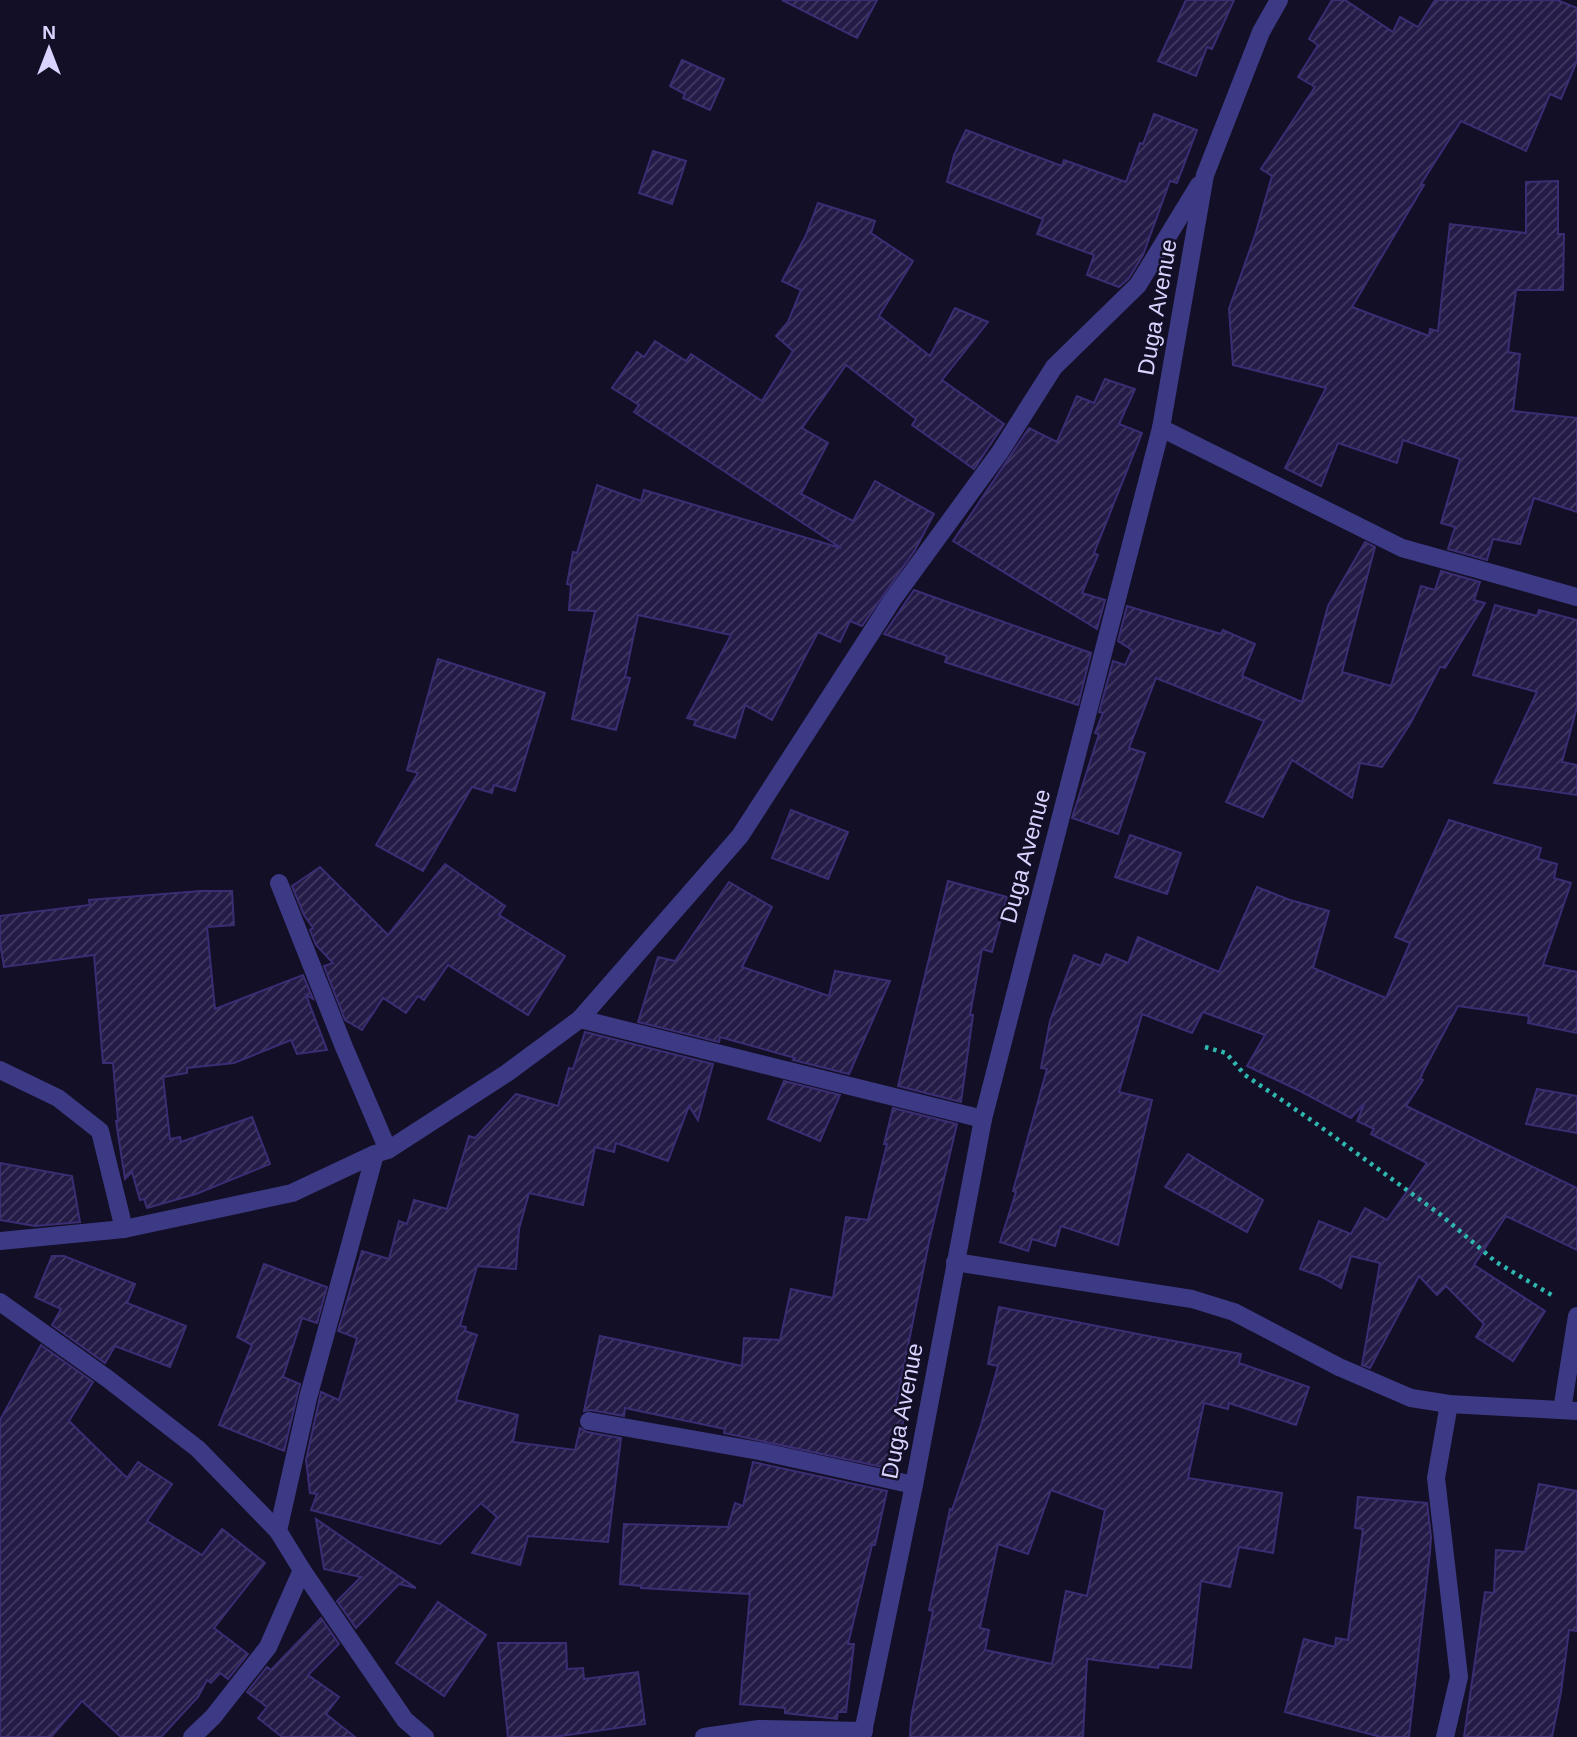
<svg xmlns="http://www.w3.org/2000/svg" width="1577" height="1737" viewBox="0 0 1577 1737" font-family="Helvetica,sans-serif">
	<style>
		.building { fill: url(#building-hatch); stroke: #3b2d73; stroke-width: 2; fill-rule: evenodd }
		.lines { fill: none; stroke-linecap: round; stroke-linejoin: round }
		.path { stroke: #2fb8b0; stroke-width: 4.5; stroke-dasharray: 3.5 5; stroke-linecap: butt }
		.minor { stroke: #3d3a85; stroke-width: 18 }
		.labels { text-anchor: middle; stroke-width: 5; stroke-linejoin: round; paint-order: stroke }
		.street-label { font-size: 23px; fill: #d9d4ff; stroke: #130f26 }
	</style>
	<defs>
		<pattern id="building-hatch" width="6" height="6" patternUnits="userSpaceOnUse" patternTransform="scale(1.75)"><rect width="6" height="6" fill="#241b47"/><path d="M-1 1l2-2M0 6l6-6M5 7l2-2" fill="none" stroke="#433b63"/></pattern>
	</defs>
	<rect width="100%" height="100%" fill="#130f26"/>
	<g class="building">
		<polygon points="782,0 877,0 857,38"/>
		<polygon points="1186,0 1234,0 1212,49 1207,47 1196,76 1158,61"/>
		<polygon points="1332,0 1345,0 1393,32 1400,17 1418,27 1435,0 1557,0 1577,8 1577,61 1561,99 1550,94 1526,151 1461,121 1421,184 1424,185 1352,307 1429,336 1430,329 1438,331 1450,224 1526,233 1526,182 1558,181 1558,234 1564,234 1563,290 1516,290 1508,352 1520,354 1513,411 1577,418 1577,512 1534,498 1520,544 1493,539 1487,560 1448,549 1455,527 1441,523 1460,459 1403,440 1397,463 1338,443 1321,486 1285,468 1326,388 1233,365 1229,309 1255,235 1272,176 1261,169 1315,87 1298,77 1318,45 1309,39"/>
		<polygon points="682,60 724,79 710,110 683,98 685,94 670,86"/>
		<polygon points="1154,114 1197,130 1177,183 1170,181 1143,255 1129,278 1119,287 1087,275 1094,255 1037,234 1043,219 947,182 954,155 966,130 1062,166 1064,160 1126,182 1140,143 1143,144"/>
		<polygon points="653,151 686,161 672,204 639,193"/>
		<polygon points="818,203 875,221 871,233 913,261 879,316 930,356 955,308 988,322 942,380 1004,424 974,469 912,425 916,419 846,365 802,428 828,443 801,494 853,521 875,481 934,514 915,550 862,626 850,621 840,642 818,632 772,720 745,705 735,738 694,725 696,720 687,718 731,635 638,615 625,677 630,678 616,730 572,719 595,611 569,610 571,585 567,584 573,552 577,553 597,485 641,501 644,490 841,548 634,412 639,405 612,388 637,352 644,357 655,341 686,361 691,354 762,401 793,351 776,336 788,322 801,290 782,281 806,235"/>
		<polygon points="1105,379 1135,389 1119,424 1142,433 1094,553 1098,555 1082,593 1105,600 1097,629 953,541 1029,428 1057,442 1077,396 1094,403"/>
		<polygon points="1365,542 1375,547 1342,672 1391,686 1421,586 1435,590 1441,571 1480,582 1474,600 1485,603 1445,668 1440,667 1410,724 1382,767 1360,763 1352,798 1292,760 1263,817 1226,802 1264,721 1156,678 1129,748 1145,753 1118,834 1072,818 1099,734 1095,733 1103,713 1099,712 1113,661 1125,665 1132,650 1118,641 1127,606 1221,634 1223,630 1255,644 1242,676 1302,702 1328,606"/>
		<polygon points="914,590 1091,653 1078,705 945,662 947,656 884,634"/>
		<polygon points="1495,605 1537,616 1539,610 1577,620 1577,707 1562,762 1577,765 1577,795 1494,783 1537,692 1473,675"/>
		<polygon points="438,659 545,693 515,791 494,785 492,793 472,787 423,871 376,845 418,773 407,770"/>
		<polygon points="791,810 848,832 828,879 772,858"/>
		<polygon points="1449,820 1541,848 1538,859 1557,864 1554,878 1571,883 1543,965 1577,972 1577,1033 1528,1023 1529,1016 1458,1006 1423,1072 1420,1079 1423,1080 1406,1106 1577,1188 1577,1250 1506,1216 1474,1265 1545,1311 1513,1361 1476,1337 1484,1324 1446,1286 1437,1295 1419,1276 1370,1368 1362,1365 1380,1263 1351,1256 1341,1288 1320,1276 1300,1269 1319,1221 1351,1234 1365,1208 1387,1220 1427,1163 1371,1134 1374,1129 1357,1121 1364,1104 1351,1118 1300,1091 1247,1066 1265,1035 1203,1012 1192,1033 1142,1014 1119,1092 1152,1100 1118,1245 1061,1226 1055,1246 1032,1239 1028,1251 1000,1242 1016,1192 1013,1191 1047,1069 1041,1068 1050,1021 1074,955 1101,966 1106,954 1128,963 1138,937 1219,972 1257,887 1290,900 1329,911 1313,968 1386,998 1410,943 1395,937"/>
		<polygon points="1130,835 1181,853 1167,894 1115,877"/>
		<polygon points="445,864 505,906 499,915 565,956 528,1015 448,965 424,1000 418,996 406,1013 383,998 362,1030 345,1020 324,966 333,963 316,945 310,930 313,928 304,915 292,886 320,867 388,935"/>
		<polygon points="948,881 1007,897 992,952 982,949 970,1015 973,1015 961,1102 898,1086"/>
		<polygon points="729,882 772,907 742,967 829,996 835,971 890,981 849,1074 793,1060 795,1058 720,1037 719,1042 638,1022 658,957 675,961"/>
		<polygon points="201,891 232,891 234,925 207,927 215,1009 303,975 313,999 306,995 327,1050 297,1054 291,1040 234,1063 187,1068 187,1073 163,1077 170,1139 180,1137 181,1142 252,1117 270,1164 196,1194 147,1208 144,1199 140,1200 132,1172 125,1179 116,1121 118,1121 113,1063 103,1063 94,955 4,967 0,943 0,916 90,905 89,900"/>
		<polygon points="585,1032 713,1064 698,1120 689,1106 668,1161 616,1143 614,1152 595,1147 583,1205 529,1193 519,1229 516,1269 477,1266 460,1326 466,1327 465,1331 477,1335 456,1400 518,1415 513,1442 575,1450 580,1428 587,1432 621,1438 608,1542 528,1536 520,1565 472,1553 497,1517 481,1503 440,1544 311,1510 317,1494 310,1493 306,1460 321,1392 339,1400 357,1338 338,1331 362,1251 389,1259 399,1221 407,1224 414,1200 447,1209 469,1136 475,1138 516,1094 558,1106 569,1068 573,1069"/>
		<polygon points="784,1081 840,1095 820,1141 768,1119"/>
		<polygon points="1537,1089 1577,1096 1577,1133 1526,1124"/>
		<polygon points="893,1108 957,1124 929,1242 895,1410 905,1413 892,1469 724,1433 725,1429 625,1408 624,1416 591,1410 584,1411 600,1336 742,1366 744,1338 780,1340 791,1289 833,1298 846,1217 868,1220 887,1144 884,1144"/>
		<polygon points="1188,1154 1263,1200 1247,1232 1165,1187"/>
		<polygon points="0,1163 72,1176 80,1222 35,1226 0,1220"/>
		<polygon points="52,1256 64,1256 135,1284 127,1303 186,1326 170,1367 115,1346 105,1363 52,1325 61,1309 35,1297"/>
		<polygon points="264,1264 327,1287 317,1323 302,1318 283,1377 300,1384 284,1451 219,1425 252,1345 237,1337"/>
		<path d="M999,1307L1241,1354L1239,1363L1309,1387L1296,1425L1229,1403L1228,1409L1204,1403L1188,1478L1282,1493L1273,1553L1239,1547L1230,1587L1201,1581L1191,1668L1159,1664L1158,1668L1087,1659L1083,1737H910L911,1718L933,1611L929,1610L950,1509L952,1510L981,1425L998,1366L988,1364ZM1051,1490L1105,1510L1087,1596L1066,1591L1052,1664L985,1650L989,1630L980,1628L998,1544L1028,1554Z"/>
		<polygon points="41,1345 93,1382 69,1421 127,1478 138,1462 172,1484 147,1521 202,1555 222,1529 265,1563 214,1628 248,1654 228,1679 220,1673 211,1683 207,1680 198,1697 161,1737 121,1737 82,1701 51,1737 0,1737 0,1420"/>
		<polygon points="753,1462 887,1491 875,1545 872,1545 848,1644 854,1644 846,1712 838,1712 837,1719 785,1713 785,1708 740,1704 750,1594 641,1588 641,1586 620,1584 624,1524 728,1527 735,1503 743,1506"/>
		<polygon points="1539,1484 1577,1491 1577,1631 1569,1630 1561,1692 1552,1737 1464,1737 1485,1592 1494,1593 1496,1550 1525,1552"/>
		<polygon points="1358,1497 1427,1503 1431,1537 1430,1552 1409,1737 1381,1737 1285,1712 1304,1639 1335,1647 1336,1638 1348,1640 1363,1529 1355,1528"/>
		<polygon points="316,1519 416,1588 399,1584 356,1628 337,1601 361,1577 324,1569"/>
		<polygon points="438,1602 486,1635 444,1696 396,1663"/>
		<polygon points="321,1618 339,1644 308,1675 339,1697 326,1714 355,1737 282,1737 258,1718 267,1707 247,1692 267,1667 271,1670"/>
		<polygon points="498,1643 566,1643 567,1669 583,1668 584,1679 638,1672 645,1724 554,1737 508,1737"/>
	</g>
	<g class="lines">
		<polyline class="path" points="1205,1047 1226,1053 1245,1075 1314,1122 1441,1215 1496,1262 1555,1297"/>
		<g class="minor">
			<polyline points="1161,428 1402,548 1577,597"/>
			<polyline points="279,883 344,1047 388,1150"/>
			<polyline points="580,1019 983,1119"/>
			<polyline points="0,1070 58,1098 100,1131 124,1229"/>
			<polyline points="0,1241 124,1229 292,1193 375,1154 388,1150 507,1073 580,1019 740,836 893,599 1000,452 1054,367 1138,285 1199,185"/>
			<polyline points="955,1262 1192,1299 1234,1312 1339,1367 1411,1398 1449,1404 1577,1411"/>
			<polyline points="0,1302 108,1379 198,1449 278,1531"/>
			<polyline points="1562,1410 1577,1316"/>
			<polyline points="589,1421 759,1451 914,1485"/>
			<polyline points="302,1570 405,1720 425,1737"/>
			<polyline points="192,1737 213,1717 268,1647 302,1570 278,1531 308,1398 375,1154"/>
			<polyline points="704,1737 759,1729 864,1731"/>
			<polyline points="862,1737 914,1485 983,1119 1161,428 1205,175 1261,32 1279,0"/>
			<polyline points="1445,1737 1459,1677 1436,1478 1449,1404"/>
		</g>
	</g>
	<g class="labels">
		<g class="street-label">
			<text transform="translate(1157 307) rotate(-80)" y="8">Duga Avenue</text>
			<text transform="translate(1025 856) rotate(-75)" y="8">Duga Avenue</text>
			<text transform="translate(902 1411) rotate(-79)" y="8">Duga Avenue</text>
		</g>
	</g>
	<g transform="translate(49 49)" stroke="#130f26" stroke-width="5" paint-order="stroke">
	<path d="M0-5L12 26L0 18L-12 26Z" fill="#d9d4ff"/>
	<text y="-10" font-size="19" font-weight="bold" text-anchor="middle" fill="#d9d4ff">N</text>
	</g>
</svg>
